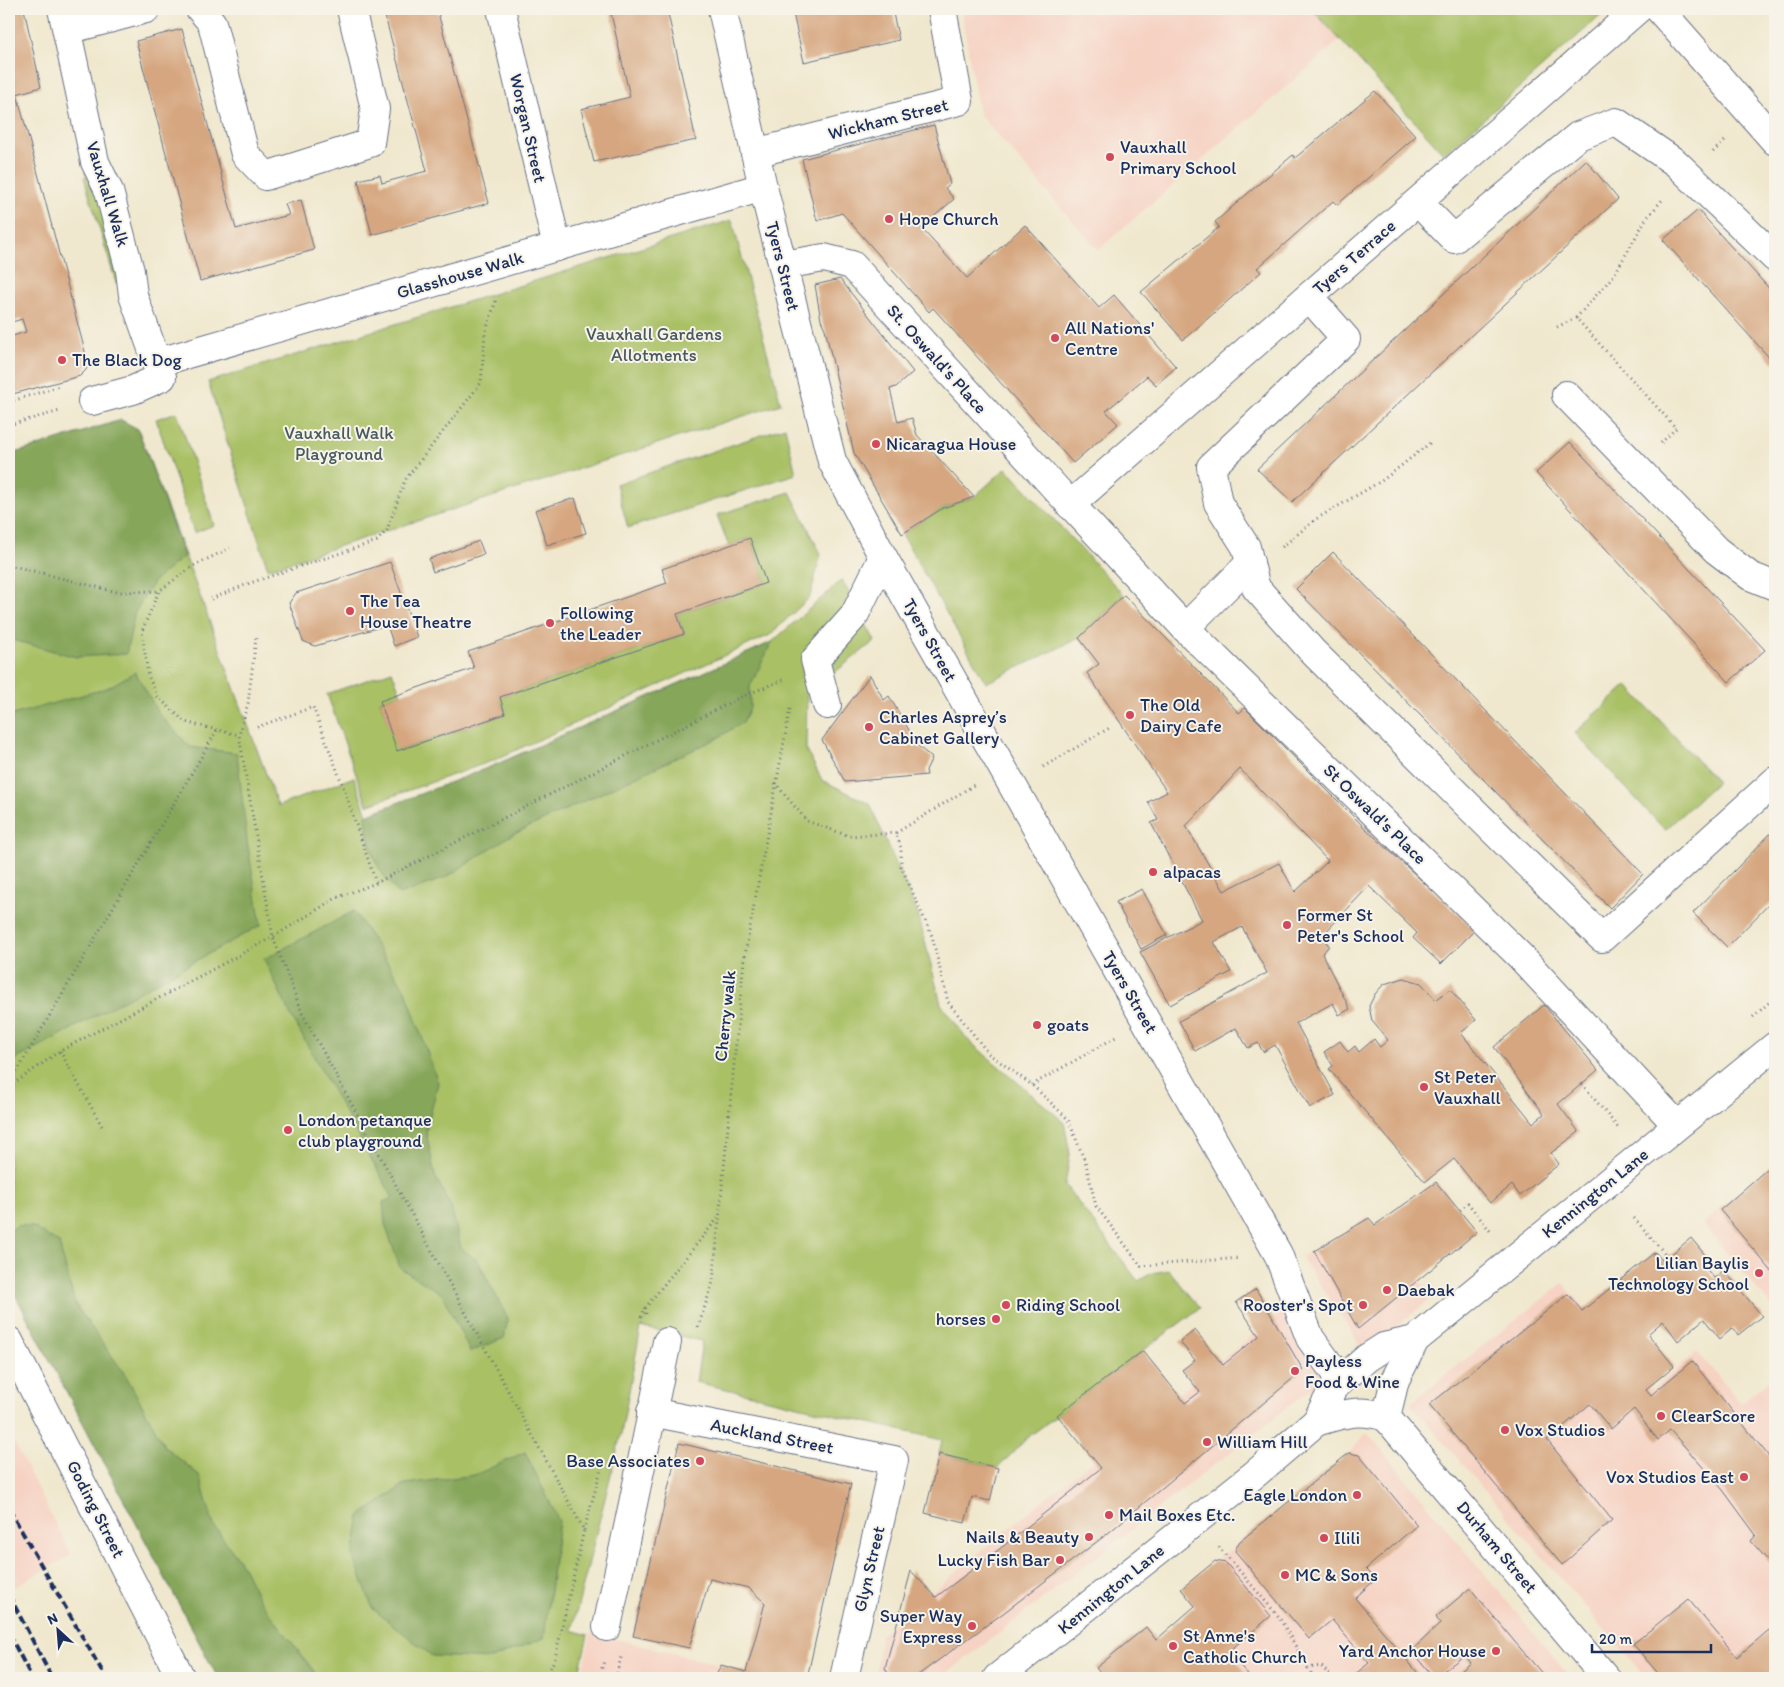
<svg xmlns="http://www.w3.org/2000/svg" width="1784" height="1687" viewBox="0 0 1784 1687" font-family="Itim,sans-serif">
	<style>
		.built { fill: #f6d2c3 }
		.green { fill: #a9c065; stroke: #627862 }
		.forest { fill: #86a65a; stroke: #506a5c }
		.building { fill: #d5a67f; fill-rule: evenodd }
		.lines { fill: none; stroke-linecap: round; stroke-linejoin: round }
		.minor-casing { stroke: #667085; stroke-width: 30 }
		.highway-casing { stroke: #667085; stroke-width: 30 }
		.path { stroke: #667085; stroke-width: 3; stroke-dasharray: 1 4; stroke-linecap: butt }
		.minor { stroke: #fff; stroke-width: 28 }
		.highway { stroke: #fff; stroke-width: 28 }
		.rail { stroke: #1b2f5e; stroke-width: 4; stroke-dasharray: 8 4; stroke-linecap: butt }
		.poi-dot { fill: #d1495b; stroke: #f7f3e8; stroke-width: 2 }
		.labels { text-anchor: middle; stroke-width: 4; stroke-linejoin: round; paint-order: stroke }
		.street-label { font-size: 18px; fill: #1b2f5e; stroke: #f7f3e8 }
		.poi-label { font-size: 18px; fill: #1b2f5e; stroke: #f7f3e8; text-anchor: start }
		.park-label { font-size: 18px; fill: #465a60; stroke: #f7f3e8 }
	</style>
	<rect width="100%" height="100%" fill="#f7f3e8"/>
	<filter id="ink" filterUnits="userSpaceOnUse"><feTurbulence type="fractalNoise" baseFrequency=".02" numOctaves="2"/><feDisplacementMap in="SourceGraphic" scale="10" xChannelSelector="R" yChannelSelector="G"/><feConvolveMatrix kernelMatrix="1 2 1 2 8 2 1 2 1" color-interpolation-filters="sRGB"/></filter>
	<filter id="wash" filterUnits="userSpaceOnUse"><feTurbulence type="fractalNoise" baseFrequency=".0096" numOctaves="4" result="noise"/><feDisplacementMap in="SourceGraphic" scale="20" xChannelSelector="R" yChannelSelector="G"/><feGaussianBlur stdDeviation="1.12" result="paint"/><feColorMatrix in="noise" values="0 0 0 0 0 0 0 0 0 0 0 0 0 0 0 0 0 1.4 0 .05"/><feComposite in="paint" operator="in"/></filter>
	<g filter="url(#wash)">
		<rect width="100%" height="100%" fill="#f0e8ce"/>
		<g class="built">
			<polygon points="961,9 1312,9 1340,40 1098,250 979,114"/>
			<polygon points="1775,1162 1775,1311 1703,1224"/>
			<polygon points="1369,1218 1433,1297 1365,1352 1301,1256 1314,1251"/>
			<polygon points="1563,1283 1652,1390 1697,1352 1741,1403 1775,1375 1775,1678 1646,1678 1410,1403"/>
			<polygon points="1286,1309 1333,1372 941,1678 876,1678 880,1635 1037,1505"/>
			<polygon points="9,1432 71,1555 9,1590"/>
			<polygon points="1367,1432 1569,1676 1567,1678 1248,1678 1198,1618 1202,1613 1181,1589 1349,1454"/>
			<polygon points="591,1633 721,1665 771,1678 581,1678"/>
		</g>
		<g class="green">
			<polygon points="1312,9 1604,9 1606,11 1444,154"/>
			<polygon points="94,174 127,280 116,283 84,177"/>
			<polygon points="732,220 781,404 268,569 208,382"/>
			<polygon points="177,412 214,525 194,533 156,419"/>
			<polygon points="121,420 138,429 278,806 354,777 367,815 495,765 772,642 842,580 875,641 807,694 806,749 822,780 870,804 918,914 941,1004 968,1040 1064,1122 1070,1154 1065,1185 1138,1281 1152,1273 1169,1270 1200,1308 1027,1438 998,1468 939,1454 942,1440 696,1382 702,1341 641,1327 621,1434 572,1630 588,1635 578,1678 218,1678 9,1283 9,455"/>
			<polygon points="785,427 796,474 628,528 616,484"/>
			<polygon points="1006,468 1124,595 1079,638 986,683 902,534 943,508 974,497"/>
			<polygon points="790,492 821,554 810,597 770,635 492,761 367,805 327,694 392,671 401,694 380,701 398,751 505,714 500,697 684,634 677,614 766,583 750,538 729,546 717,515"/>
			<polygon points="1627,685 1717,782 1665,830 1575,733"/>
		</g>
		<g class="forest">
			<polygon points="121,420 138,429 184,556 154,581 135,612 126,654 76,657 9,639 9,455"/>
			<path d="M772,642L750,686V708L743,722L716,739L508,837L447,877L399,895C374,865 369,854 366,815L495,765Z"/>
			<polygon points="135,672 159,714 190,747 237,753 247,841 261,925 13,1061 9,1067 9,716 107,688"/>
			<polygon points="354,911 406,991 438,1083 426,1131 435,1176 451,1207 461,1248 478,1261 508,1319 504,1338 470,1352 442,1294 400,1268 385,1224 383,1202 393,1198 291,1016 264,959"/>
			<polygon points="17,1225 33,1227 59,1243 75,1304 126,1376 165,1447 199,1475 214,1526 241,1563 259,1599 319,1678 218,1678 9,1283 9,1233"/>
			<polygon points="525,1452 559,1521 544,1638 491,1659 432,1656 373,1609 353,1556 360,1516 405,1484 475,1475"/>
		</g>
		<g id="blocks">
			<g class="building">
				<polygon points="9,9 24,9 41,87 17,94 88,363 86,370 80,376 9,395 9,337 26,332 22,319 9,323"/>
				<polygon points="383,9 437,9 489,203 372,235 358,180 380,175 382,183 427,171"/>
				<polygon points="610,9 667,9 696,140 594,162 581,109 630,97"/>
				<polygon points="792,9 892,9 899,40 804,62"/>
				<polygon points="182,29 236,229 289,215 285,204 301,200 314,250 200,281 136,41"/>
				<polygon points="1375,91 1416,136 1337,205 1333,201 1261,265 1257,268 1261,272 1183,340 1141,292 1219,227 1215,222 1254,188 1293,155 1295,158"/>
				<polygon points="934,125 950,184 945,188 954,199 921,228 967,278 1025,225 1099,308 1114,295 1176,367 1156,385 1147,376 1106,411 1118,424 1073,463 933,308 929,312 842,213 817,221 802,159"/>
				<polygon points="1586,160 1618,199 1292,502 1257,469"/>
				<polygon points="1698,210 1775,295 1775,364 1663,240"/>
				<polygon points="840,279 913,372 896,387 890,389 898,422 912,418 917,435 974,497 943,508 902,534 854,453 825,329 821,320 815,285"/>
				<polygon points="1570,442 1765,650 1729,682 1536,473"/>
				<polygon points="575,498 586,533 547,545 535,510"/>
				<polygon points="750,538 766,583 677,614 684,634 500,697 505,714 397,751 380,701 474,668 468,652 667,583 662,569"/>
				<polygon points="479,541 484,554 433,572 429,559"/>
				<polygon points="1333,552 1643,874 1610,908 1296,589"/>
				<polygon points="390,562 417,637 394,646 387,625 315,646 303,641 289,603 296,593"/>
				<path d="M1124,595L1239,713L1245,708L1364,827L1475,930L1441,964L1413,938L1417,933L1369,886L1322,936L1329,946L1322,954L1350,1009L1339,1015L1333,1003L1296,1023L1335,1095L1310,1108L1275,1045L1263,1052L1258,1043L1248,1048L1236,1028L1195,1051L1179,1021L1267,973L1242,927L1214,942L1231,972L1170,1005L1140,952L1202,920L1151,823L1158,820L1148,802L1167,792L1087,673L1099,664L1079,638ZM1240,769L1328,861L1295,892L1279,863L1224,891L1186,826Z"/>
				<polygon points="870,675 884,700 889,696 919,747 932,758 926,770 927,775 845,782 822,740"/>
				<polygon points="1775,829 1775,898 1727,947 1693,913"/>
				<polygon points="1142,889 1167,935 1141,949 1116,902"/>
				<polygon points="1404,978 1421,983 1436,1000 1450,989 1476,1020 1461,1033 1533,1123 1544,1114 1494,1047 1544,1005 1598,1070 1558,1104 1579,1132 1551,1153 1559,1164 1520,1196 1512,1185 1490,1203 1454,1159 1425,1182 1329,1069 1333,1066 1324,1052 1340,1041 1348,1052 1355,1046 1359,1052 1374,1039 1380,1047 1388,1040 1372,1021 1369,1006 1375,994 1384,984"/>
				<polygon points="1775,1162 1775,1275 1720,1210"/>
				<polygon points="1436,1182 1477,1232 1358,1329 1314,1251 1369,1218 1375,1225"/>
				<polygon points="1691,1238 1710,1261 1704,1266 1714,1278 1724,1270 1762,1316 1738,1335 1733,1328 1720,1339 1704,1319 1678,1341 1663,1321 1648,1334 1674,1366 1646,1389 1651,1395 1692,1361 1775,1464 1775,1569 1751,1541 1756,1535 1723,1490 1670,1430 1658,1440 1634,1409 1611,1429 1590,1404 1547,1440 1612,1520 1562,1565 1429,1405 1568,1294 1582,1311 1655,1252 1663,1261"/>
				<polygon points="1256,1289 1303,1370 1107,1534 1002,1614 914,1678 891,1678 885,1668 911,1571 936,1597 997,1551 1101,1468 1057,1415 1143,1351 1185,1403 1200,1392 1182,1370 1195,1360 1180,1342 1195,1330 1223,1365 1259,1336 1236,1302"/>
				<polygon points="679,1443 851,1484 807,1678 715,1678 721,1665 746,1672 765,1603 749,1588 710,1579 689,1648 633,1636"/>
				<polygon points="1349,1453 1359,1455 1417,1525 1366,1569 1376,1579 1355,1598 1422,1678 1355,1678 1353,1676 1369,1663 1332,1620 1309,1639 1235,1551 1239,1542"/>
				<polygon points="939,1454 998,1468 990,1501 972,1497 965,1523 925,1513"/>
				<polygon points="1215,1561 1226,1563 1271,1616 1228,1652 1251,1678 1104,1678 1096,1668 1146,1627 1156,1640 1195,1606 1181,1589"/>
				<polygon points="1470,1588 1514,1641 1546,1678 1452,1678 1471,1663 1465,1655 1434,1678 1412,1650 1440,1624 1436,1617"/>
				<polygon points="1688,1599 1737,1657 1769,1630 1775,1638 1775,1678 1662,1678 1633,1644"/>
			</g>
		</g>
	</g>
	<g filter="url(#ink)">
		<use href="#blocks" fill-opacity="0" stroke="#667085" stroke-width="1"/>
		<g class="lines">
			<defs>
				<g id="minor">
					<polyline points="62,9 95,162 109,191 130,271 133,295 162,377 133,390 92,401"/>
					<polyline points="200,9 212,23 245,154 266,176 370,143 375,109 351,9"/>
					<polyline points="501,9 557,247"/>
					<polyline points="722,9 763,187 832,461 883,557 1278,1254 1310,1338 1341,1381"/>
					<polyline points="1659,9 1775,141"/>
					<polyline points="67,30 146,9"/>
					<polyline points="755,153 959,101 942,9"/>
					<polyline points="1418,202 1454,239 1578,136 1616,122 1676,163 1775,258"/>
					<polyline points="783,265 824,258 852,265 1058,491 1185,628 1520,956 1677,1125"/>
					<polyline points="1309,297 1346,339 1211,467 1218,503 1246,547 1256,588 1313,652 1602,938 1775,781"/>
					<polyline points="156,363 763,187"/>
					<polyline points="1566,395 1716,550 1750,576 1775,586"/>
					<polyline points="1070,505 1638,9"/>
					<polyline points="1185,628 1250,563"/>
					<polyline points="827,705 815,660 854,616 883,557"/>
					<polyline points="9,1341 181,1678"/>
					<polyline points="651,1412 894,1460 844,1678"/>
					<polyline points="607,1627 667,1342"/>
				</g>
				<g id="highway">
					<polyline points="1386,1417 1606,1678"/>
					<polyline points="1386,1417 1395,1380 1415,1340"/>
					<path d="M1316,1422C1343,1414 1358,1408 1386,1417"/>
					<polyline points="997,1678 1255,1474 1316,1422 1335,1386 1367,1358 1384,1347 1415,1340 1775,1046"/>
				</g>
			</defs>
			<use href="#minor" class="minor-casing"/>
			<use href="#highway" class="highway-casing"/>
			<g class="path">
				<polyline points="1713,152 1727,139"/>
				<polyline points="1557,327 1576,318"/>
				<polyline points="9,402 60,386"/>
				<polyline points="9,425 60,411"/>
				<polyline points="1661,443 1676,428 1576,318 1614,275 1646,219 1663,199"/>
				<polyline points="1282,547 1316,519 1383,480 1430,443"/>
				<polyline points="9,565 117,592 159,591"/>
				<polyline points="211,599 250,583 377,541 387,530 405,480 481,383 485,334 496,300"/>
				<polyline points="256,638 248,703 239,735 273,937 302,1013 584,1530 555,1658 546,1678"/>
				<polyline points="257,727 313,707 343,786 376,883"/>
				<polyline points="217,730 185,722 157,696 148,675 142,631 159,591 193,566 230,548"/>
				<polyline points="1043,767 1111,727"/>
				<polyline points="775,783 807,821 849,836 896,833 901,848 901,866 932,936 948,1002 989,1054 1032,1085 1068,1119 1086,1164 1096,1206 1141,1266 1240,1258"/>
				<polyline points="896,833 974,785"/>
				<polyline points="1753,1017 1773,999"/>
				<polyline points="60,1051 103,1128"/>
				<polyline points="1582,1084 1620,1130"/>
				<polyline points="9,1085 217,730 239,735"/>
				<polyline points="1032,1085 1116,1037"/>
				<polyline points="9,1087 60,1051 273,937 336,898 376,883 741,697 785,679"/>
				<polyline points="1460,1210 1468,1203 1491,1232"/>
				<polyline points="1634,1218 1668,1257"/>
				<polyline points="645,1308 646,1315"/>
				<polyline points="641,1317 645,1308 718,1218"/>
				<polyline points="698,1327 713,1282 744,960 790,709"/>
				<polyline points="584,1530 604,1459"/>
				<polyline points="1219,1547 1279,1617 1308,1668 1321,1666 1332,1678"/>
				<polyline points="599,1678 604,1661"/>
				<polyline points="616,1678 621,1657"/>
				<polyline points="1310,1678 1312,1668"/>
			</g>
			<use href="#minor" class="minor"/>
			<use href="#highway" class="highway"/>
			<g class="rail">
				<polyline points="9,1509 106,1678"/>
				<polyline points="9,1595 52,1678"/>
				<polyline points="9,1634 32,1678"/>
			</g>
		</g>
	</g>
	<g class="poi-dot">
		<circle cx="1110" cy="157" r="5"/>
		<circle cx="889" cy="219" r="5"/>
		<circle cx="1055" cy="338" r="5"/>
		<circle cx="62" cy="360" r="5"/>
		<circle cx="876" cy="444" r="5"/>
		<circle cx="350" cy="611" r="5"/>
		<circle cx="550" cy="623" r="5"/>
		<circle cx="1130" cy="715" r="5"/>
		<circle cx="869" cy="727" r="5"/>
		<circle cx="1153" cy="872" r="5"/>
		<circle cx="1287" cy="925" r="5"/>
		<circle cx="1037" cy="1025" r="5"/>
		<circle cx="1424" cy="1087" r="5"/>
		<circle cx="288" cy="1130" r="5"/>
		<circle cx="1759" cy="1273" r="5"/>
		<circle cx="1387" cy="1290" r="5"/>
		<circle cx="1006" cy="1305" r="5"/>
		<circle cx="1363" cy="1305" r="5"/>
		<circle cx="996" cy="1319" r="5"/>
		<circle cx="1295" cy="1371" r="5"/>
		<circle cx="1661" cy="1416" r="5"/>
		<circle cx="1505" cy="1430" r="5"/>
		<circle cx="1207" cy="1442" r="5"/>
		<circle cx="700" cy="1461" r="5"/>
		<circle cx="1744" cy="1477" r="5"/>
		<circle cx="1357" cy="1495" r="5"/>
		<circle cx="1109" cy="1515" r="5"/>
		<circle cx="1089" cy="1537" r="5"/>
		<circle cx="1324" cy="1538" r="5"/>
		<circle cx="1060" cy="1560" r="5"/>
		<circle cx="1285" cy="1575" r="5"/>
		<circle cx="972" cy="1626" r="5"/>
		<circle cx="1173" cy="1646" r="5"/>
		<circle cx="1496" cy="1651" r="5"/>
	</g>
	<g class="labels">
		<g class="street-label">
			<text transform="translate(888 119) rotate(-14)" y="6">Wickham Street</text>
			<text transform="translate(528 128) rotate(77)" y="6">Worgan Street</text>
			<text transform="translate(108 194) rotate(73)" y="6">Vauxhall Walk</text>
			<text transform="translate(1354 257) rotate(-41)" y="6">Tyers Terrace</text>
			<text transform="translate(783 266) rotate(76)" y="6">Tyers Street</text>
			<text transform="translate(460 275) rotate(-16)" y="6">Glasshouse Walk</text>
			<text transform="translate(937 359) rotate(48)" y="6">St. Oswald's Place</text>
			<text transform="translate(930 640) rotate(61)" y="6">Tyers Street</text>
			<text transform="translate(1375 814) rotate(44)" y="6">St Oswald's Place</text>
			<text transform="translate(1130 992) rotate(60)" y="6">Tyers Street</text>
			<text transform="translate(725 1016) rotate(-84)" y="6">Cherry walk</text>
			<text transform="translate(1595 1193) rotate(-39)" y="6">Kennington Lane</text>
			<text transform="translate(772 1436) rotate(11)" y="6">Auckland Street</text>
			<text transform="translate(96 1509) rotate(63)" y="6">Goding Street</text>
			<text transform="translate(1497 1547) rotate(50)" y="6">Durham Street</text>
			<text transform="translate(869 1569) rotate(-77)" y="6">Glyn Street</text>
			<text transform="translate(1111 1589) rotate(-39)" y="6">Kennington Lane</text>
		</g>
		<g class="poi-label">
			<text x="1120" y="153">Vauxhall<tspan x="1120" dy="21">Primary School</tspan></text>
			<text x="899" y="225">Hope Church</text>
			<text x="1065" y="334">All Nations'<tspan x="1065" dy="21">Centre</tspan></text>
			<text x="72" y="366">The Black Dog</text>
			<text x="886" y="450">Nicaragua House</text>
			<text x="360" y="607">The Tea<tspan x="360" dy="21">House Theatre</tspan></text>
			<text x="560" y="619">Following<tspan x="560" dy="21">the Leader</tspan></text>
			<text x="1140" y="711">The Old<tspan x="1140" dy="21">Dairy Cafe</tspan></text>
			<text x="879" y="723">Charles Asprey’s<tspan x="879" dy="21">Cabinet Gallery</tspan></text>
			<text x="1163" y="878">alpacas</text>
			<text x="1297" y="921">Former St<tspan x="1297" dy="21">Peter's School</tspan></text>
			<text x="1047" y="1031">goats</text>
			<text x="1434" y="1083">St Peter<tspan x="1434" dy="21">Vauxhall</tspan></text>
			<text x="298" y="1126">London petanque<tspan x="298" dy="21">club playground</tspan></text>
			<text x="1749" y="1269" text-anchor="end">Lilian Baylis<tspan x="1749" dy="21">Technology School</tspan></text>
			<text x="1397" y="1296">Daebak</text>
			<text x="1016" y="1311">Riding School</text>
			<text x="1353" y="1311" text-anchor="end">Rooster's Spot</text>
			<text x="986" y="1325" text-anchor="end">horses</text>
			<text x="1305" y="1367">Payless<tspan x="1305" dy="21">Food &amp; Wine</tspan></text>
			<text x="1671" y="1422">ClearScore</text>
			<text x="1515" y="1436">Vox Studios</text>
			<text x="1217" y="1448">William Hill</text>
			<text x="690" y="1467" text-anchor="end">Base Associates</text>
			<text x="1734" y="1483" text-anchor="end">Vox Studios East</text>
			<text x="1347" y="1501" text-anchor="end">Eagle London</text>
			<text x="1119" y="1521">Mail Boxes Etc.</text>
			<text x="1079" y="1543" text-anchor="end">Nails &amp; Beauty</text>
			<text x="1334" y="1544">Ilili</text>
			<text x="1050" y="1566" text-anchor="end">Lucky Fish Bar</text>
			<text x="1295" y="1581">MC &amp; Sons</text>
			<text x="962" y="1622" text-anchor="end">Super Way<tspan x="962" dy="21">Express</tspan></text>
			<text x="1183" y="1642">St Anne's<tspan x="1183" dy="21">Catholic Church</tspan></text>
			<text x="1486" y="1657" text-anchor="end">Yard Anchor House</text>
		</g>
		<g class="park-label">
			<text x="654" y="340">Vauxhall Gardens<tspan x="654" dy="21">Allotments</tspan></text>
			<text x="339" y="439">Vauxhall Walk<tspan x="339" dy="21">Playground</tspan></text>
		</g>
	</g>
	<rect width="1784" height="1687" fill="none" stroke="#f7f3e8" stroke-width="30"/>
	<g transform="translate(58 1630) rotate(334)" stroke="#f7f3e8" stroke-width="4" paint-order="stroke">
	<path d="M0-4L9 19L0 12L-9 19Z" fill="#1b2f5e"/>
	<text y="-8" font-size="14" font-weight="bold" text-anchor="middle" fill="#1b2f5e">N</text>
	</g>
	<path d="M1592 1644v8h119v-8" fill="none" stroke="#1b2f5e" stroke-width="2.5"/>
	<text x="1599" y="1644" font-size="15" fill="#1b2f5e" stroke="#f7f3e8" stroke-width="4" paint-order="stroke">20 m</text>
</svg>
